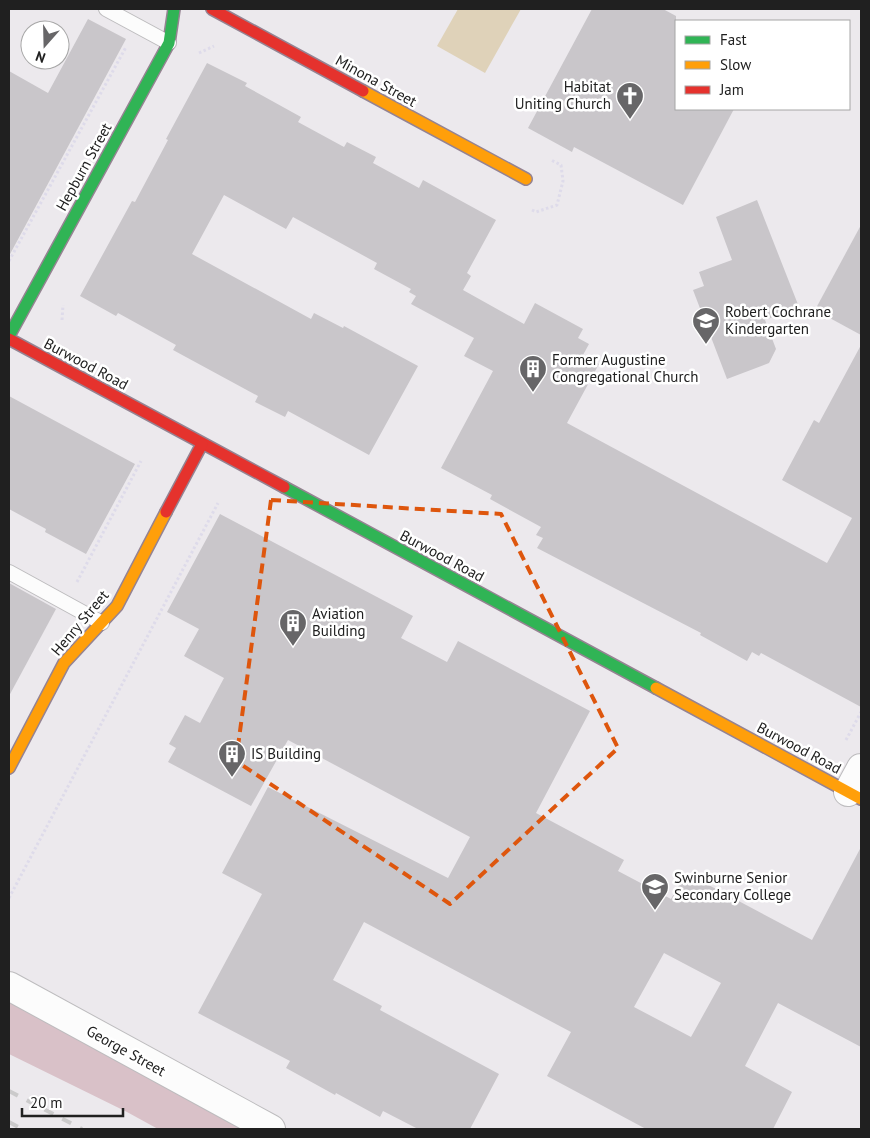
<svg xmlns="http://www.w3.org/2000/svg" width="870" height="1138" viewBox="0 0 870 1138" font-family="'PT Sans',sans-serif">
	<style>
		.forest { fill: #d9c1c8 }
		.pitch { fill: #dfd2b9 }
		.building { fill: #c9c6ca; fill-rule: evenodd }
		.lines { fill: none; stroke-linecap: round; stroke-linejoin: round }
		.lane-casing { stroke: #bdbcbe; stroke-width: 16 }
		.street-casing { stroke: #bdbcbe; stroke-width: 30 }
		.fast-casing { stroke: #958392; stroke-width: 14 }
		.slow-casing { stroke: #958392; stroke-width: 14 }
		.jam-casing { stroke: #958392; stroke-width: 14 }
		.path { stroke: #dedbea; stroke-width: 3; stroke-dasharray: 2.5 2.5; stroke-linecap: butt }
		.lane { stroke: #fcfcfc; stroke-width: 14 }
		.street { stroke: #fcfcfc; stroke-width: 28 }
		.fast { stroke: #30b455; stroke-width: 11 }
		.slow { stroke: #ff9f0a; stroke-width: 11 }
		.jam { stroke: #e5322d; stroke-width: 11 }
		.rail { stroke: #cbcacb; stroke-width: 4; stroke-dasharray: 10 10; stroke-linecap: butt }
		.marked { fill: none; stroke: #de560d; stroke-width: 4; stroke-dasharray: 10 6; stroke-linejoin: round }
		.labels { text-anchor: middle; stroke-width: 5; stroke-linejoin: round; paint-order: stroke }
		.street-label { font-size: 15px; fill: #202020; stroke: #fff }
		.poi-label { font-size: 15px; fill: #202020; stroke: #fff; text-anchor: start }
	</style>
	<rect width="100%" height="100%" fill="#ece9ed"/>
	<polygon class="forest" points="9,995 253,1129 158,1129 127,1112 9,1054"/>
	<polygon class="pitch" points="458,9 521,9 485,73 437,46"/>
	<g class="building">
		<polygon points="592,9 663,9 676,16 676,109 734,109 683,205 574,147 572,152 528,128"/>
		<polygon points="88,19 126,39 9,256 9,71 48,93"/>
		<polygon points="207,63 247,83 245,86 301,117 298,122 344,147 347,142 376,157 373,163 419,188 423,180 496,220 467,273 471,276 463,290 524,324 535,303 583,329 578,338 589,344 583,355 599,364 567,423 827,563 852,518 782,480 814,420 819,423 861,345 861,707 761,653 759,656 752,652 747,661 700,635 701,633 537,548 543,538 536,535 541,527 490,499 492,495 441,468 493,371 464,356 474,338 411,304 416,296 409,292 411,289 374,269 377,263 293,217 286,229 224,195 192,254 311,319 314,313 343,328 344,326 418,366 369,455 288,411 285,417 255,402 258,396 173,350 176,345 118,313 116,316 80,296 132,201 135,202 168,140 166,139"/>
		<polygon points="757,200 799,307 765,320 776,349 769,363 727,379 693,290 704,286 699,272 732,260 716,217"/>
		<polygon points="861,225 861,335 815,310"/>
		<polygon points="9,396 135,464 86,554 45,532 46,529 9,509"/>
		<path d="M220,514L413,616L401,638L447,662L458,641L590,711L536,813L624,860L618,871L671,899L686,873L812,940L861,847V1047L778,1003L745,1066L792,1092L773,1129H646L547,1076L571,1032L364,922L333,980L382,1006L380,1010L499,1074L470,1129H418L383,1111L380,1117L336,1093L335,1095L286,1068L290,1061L198,1013L262,894L222,873L268,787L448,878L470,837L288,740L251,806L168,762L176,748L169,744L185,715L200,723L224,678L184,656L199,629L167,612ZM664,953L721,983L691,1037L634,1007Z"/>
		<polygon points="9,583 56,609 9,696"/>
	</g>
	<g class="lines">
		<defs>
			<g id="lane">
				<polyline points="106,9 169,43"/>
				<polyline points="9,572 102,623"/>
			</g>
			<g id="street">
				<polyline points="848,792 861,768"/>
				<polyline points="9,986 271,1129"/>
			</g>
			<g id="fast">
				<polyline points="9,336 169,43 174,9"/>
				<polyline points="284,487 656,688"/>
			</g>
			<g id="slow">
				<polyline points="363,91 526,179"/>
				<polyline points="656,688 861,799"/>
				<polyline points="9,768 64,663 117,606 166,512"/>
			</g>
			<g id="jam">
				<polyline points="212,9 363,91"/>
				<polyline points="9,339 284,487"/>
				<polyline points="166,512 202,444"/>
			</g>
		</defs>
		<use href="#lane" class="lane-casing"/>
		<use href="#street" class="street-casing"/>
		<use href="#fast" class="fast-casing"/>
		<use href="#slow" class="slow-casing"/>
		<use href="#jam" class="jam-casing"/>
		<g class="path">
			<polyline points="199,53 214,46"/>
			<polyline points="532,210 536,212 557,205 563,181 561,165 551,160"/>
			<polyline points="9,261 126,47"/>
			<polyline points="62,320 63,305"/>
			<polyline points="77,582 141,461"/>
			<polyline points="846,740 861,712"/>
			<polyline points="9,898 218,503"/>
		</g>
		<use href="#lane" class="lane"/>
		<use href="#street" class="street"/>
		<use href="#fast" class="fast"/>
		<use href="#slow" class="slow"/>
		<use href="#jam" class="jam"/>
		<g class="rail">
			<polyline points="9,1091 82,1129"/>
			<polyline points="9,1122 22,1129"/>
		</g>
	</g>
	<path class="marked" d="M271,500L501,514L618,748L450,904L236,761Z"/>
	<defs>
		<symbol id="church-pin" viewBox="-11 -11 22 30"><path d="M0 17L-7.5 6A9.5 9.5 0 1 1 7.5 6Z" fill="#676668" stroke="#fff"/><path d="M-1.2-6h2.4v3.5h3.3v2.4h-3.3V6h-2.4V-.1h-3.3v-2.4h3.3Z" fill="#fff"/></symbol>
		<symbol id="school-pin" viewBox="-11 -11 22 30"><path d="M0 17L-7.5 6A9.5 9.5 0 1 1 7.5 6Z" fill="#676668" stroke="#fff"/><path d="M0-5L7-2L0 1L-7-2ZM-4 1L0 2.5L4 1V4Q0 6-4 4Z" fill="#fff"/></symbol>
		<symbol id="building-pin" viewBox="-11 -11 22 30"><path d="M0 17L-7.5 6A9.5 9.5 0 1 1 7.5 6Z" fill="#676668" stroke="#fff"/><path d="M-4-6H4V6H1V3H-1V6H-4ZM-2.5-4.3h1.7v1.8h-1.7ZM.8-4.3h1.7v1.8H.8ZM-2.5-1h1.7V.8h-1.7ZM.8-1h1.7V.8H.8Z" fill="#fff"/></symbol>
	</defs>
	<g fill-rule="evenodd">
		<use href="#church-pin" x="614" y="80" width="32" height="43"/>
		<use href="#school-pin" x="690" y="305" width="32" height="43"/>
		<use href="#building-pin" x="517" y="353" width="32" height="43"/>
		<use href="#building-pin" x="277" y="607" width="32" height="43"/>
		<use href="#building-pin" x="216" y="738" width="32" height="43"/>
		<use href="#school-pin" x="639" y="871" width="32" height="43"/>
	</g>
	<g class="labels">
		<g class="street-label">
			<text transform="translate(376 81) rotate(29)" y="5">Minona Street</text>
			<text transform="translate(84 167) rotate(-61)" y="5">Hepburn Street</text>
			<text transform="translate(86 364) rotate(28)" y="5">Burwood Road</text>
			<text transform="translate(442 556) rotate(28)" y="5">Burwood Road</text>
			<text transform="translate(80 623) rotate(-50)" y="5">Henry Street</text>
			<text transform="translate(799 748) rotate(28)" y="5">Burwood Road</text>
			<text transform="translate(126 1051) rotate(29)" y="5">George Street</text>
		</g>
		<g class="poi-label">
			<text x="611" y="92" text-anchor="end">Habitat<tspan x="611" dy="17">Uniting Church</tspan></text>
			<text x="725" y="317">Robert Cochrane<tspan x="725" dy="17">Kindergarten</tspan></text>
			<text x="552" y="365">Former Augustine<tspan x="552" dy="17">Congregational Church</tspan></text>
			<text x="312" y="619">Aviation<tspan x="312" dy="17">Building</tspan></text>
			<text x="251" y="759">IS Building</text>
			<text x="674" y="883">Swinburne Senior<tspan x="674" dy="17">Secondary College</tspan></text>
		</g>
	</g>
	<rect width="870" height="1138" fill="none" stroke="#202020" stroke-width="20"/>
	<rect x="675" y="20" width="175" height="90" fill="#ffffff" stroke="#a6a6a6"/>
	<rect x="685" y="36" width="25" height="8" fill="#30b455" stroke="#a6a6a6"/>
	<text x="720" y="45" font-size="15" fill="#202020">Fast</text>
	<rect x="685" y="61" width="25" height="8" fill="#ff9f0a" stroke="#a6a6a6"/>
	<text x="720" y="70" font-size="15" fill="#202020">Slow</text>
	<rect x="685" y="86" width="25" height="8" fill="#e5322d" stroke="#a6a6a6"/>
	<text x="720" y="95" font-size="15" fill="#202020">Jam</text>
	<g transform="translate(45 45) rotate(200)"><circle r="24" fill="#ffffff" stroke="#a6a6a6"/>
	<path d="M0-4L9 19L0 12L-9 19Z" fill="#676668"/>
	<text y="-8" font-size="14" font-weight="bold" text-anchor="middle" fill="#202020">N</text>
	</g>
	<path d="M22 1108v8h101v-8" fill="none" stroke="#202020" stroke-width="2.5"/>
	<text x="30" y="1108" font-size="15" fill="#202020" stroke="#ffffff" stroke-width="4" paint-order="stroke">20 m</text>
</svg>
